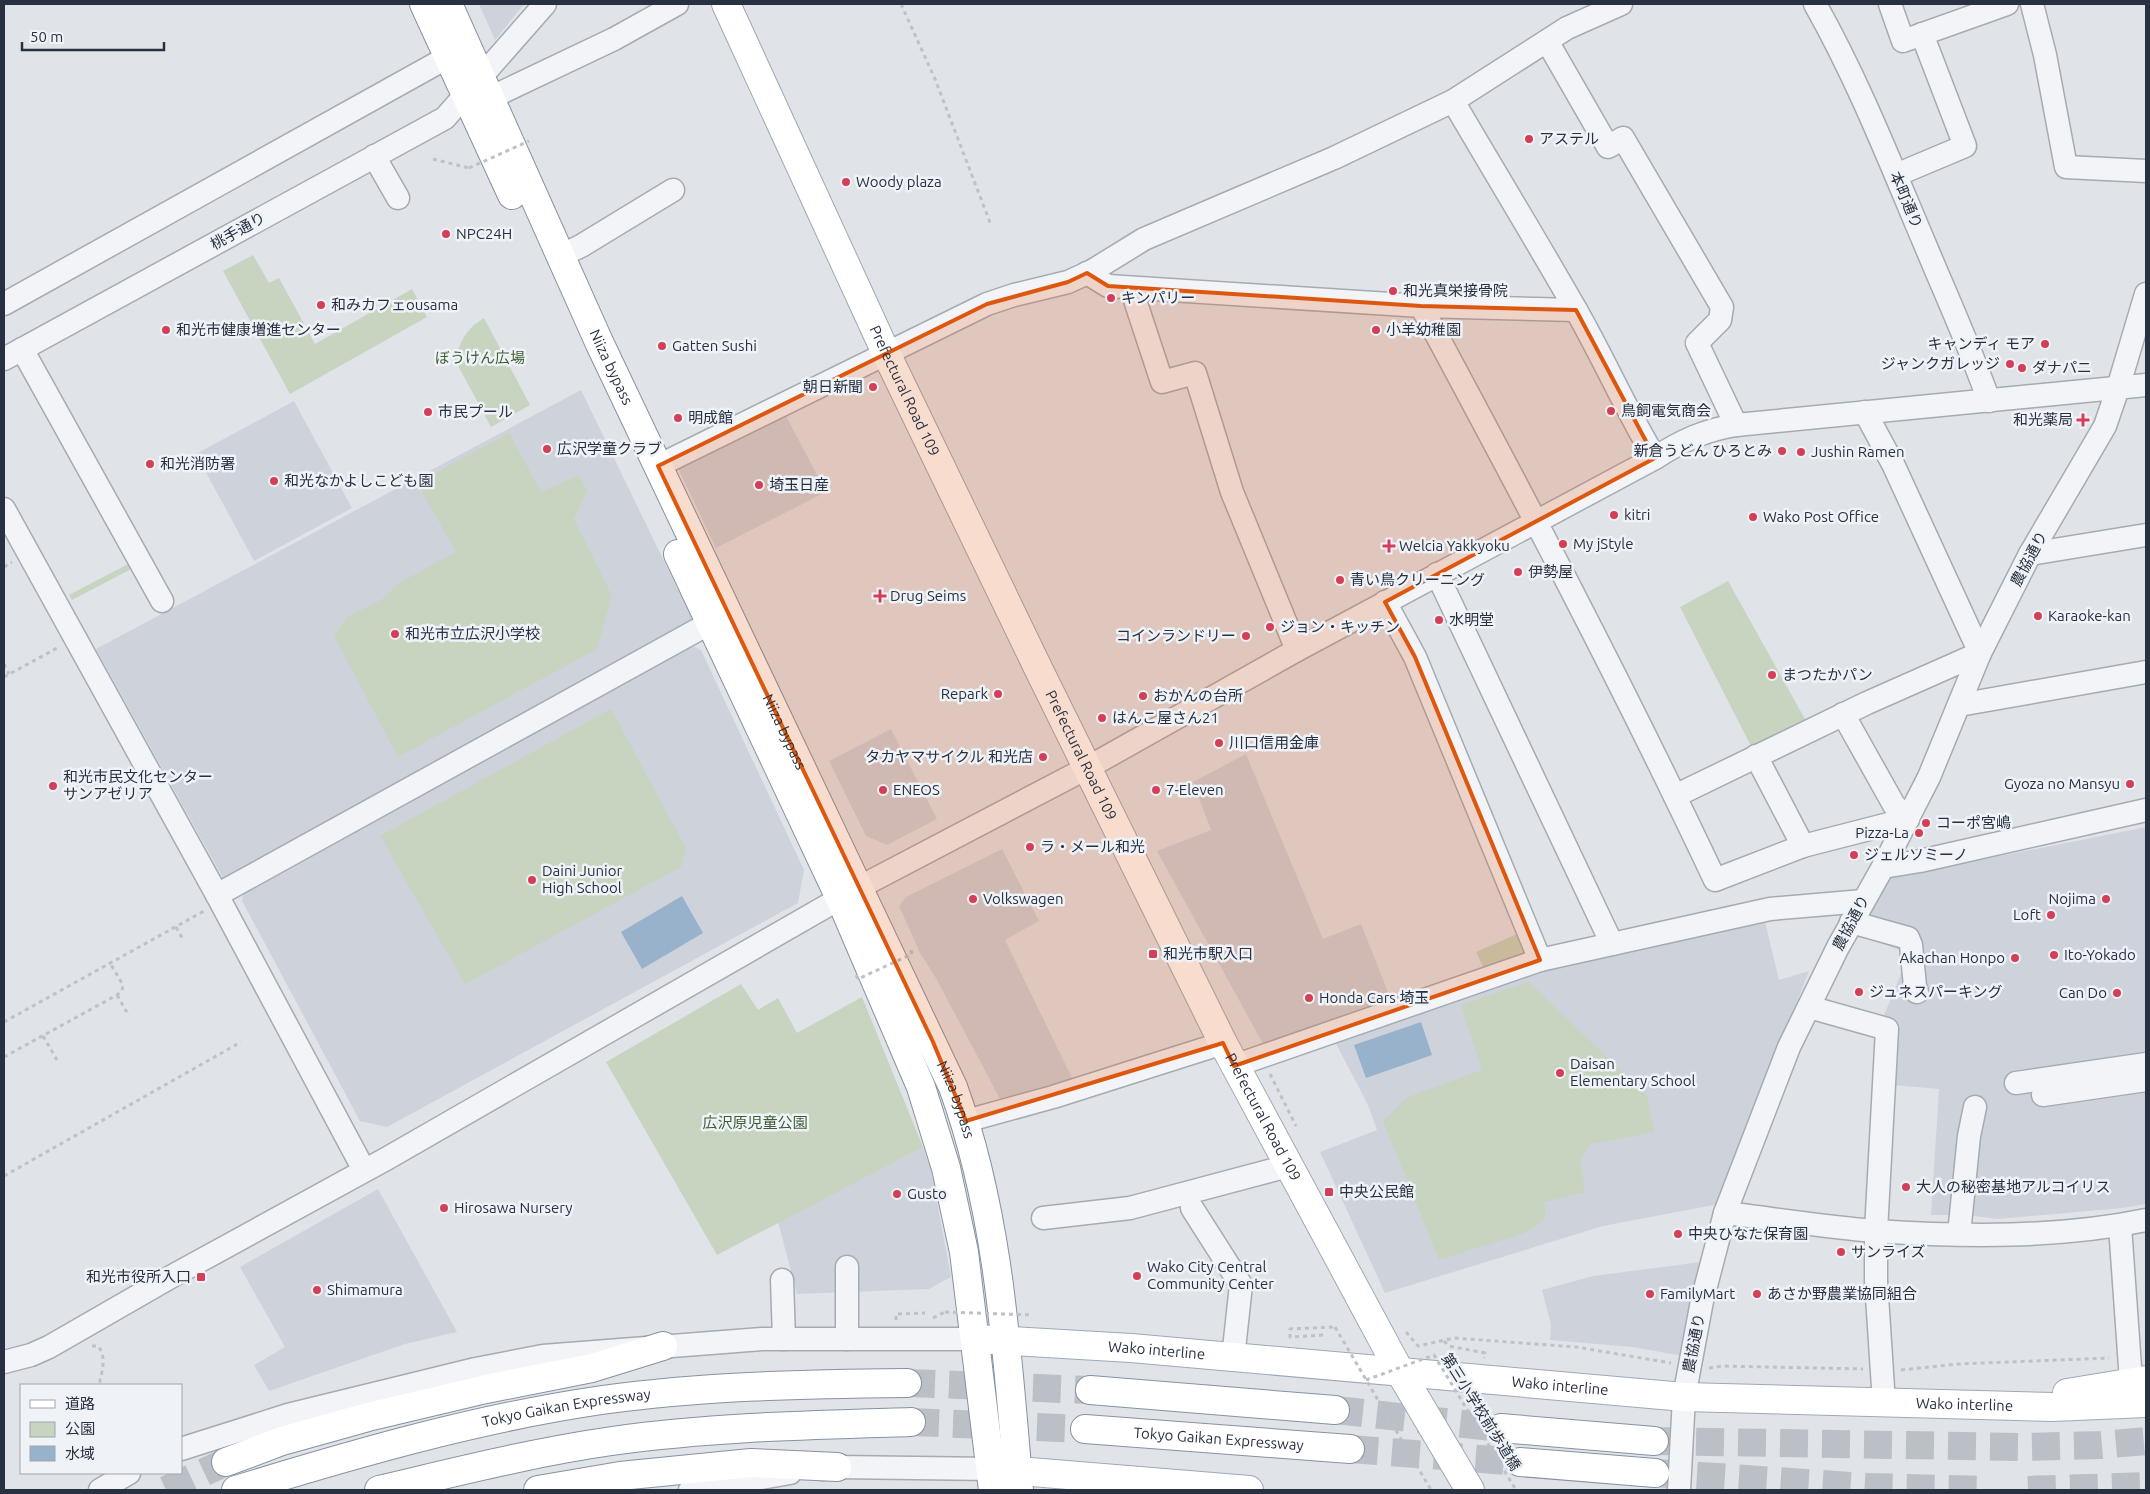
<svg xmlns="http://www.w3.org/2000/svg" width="2150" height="1494" viewBox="0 0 2150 1494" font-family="Ubuntu,'Noto Sans JP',sans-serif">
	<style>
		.built { fill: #ced3db }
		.green { fill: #c6d4c0 }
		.water { fill: #99b2cb }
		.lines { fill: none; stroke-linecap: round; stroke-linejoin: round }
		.highway-tunnel { stroke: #bbc0c7; stroke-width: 28; stroke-dasharray: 28 14; stroke-linecap: butt }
		.minor-casing { stroke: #a5abb3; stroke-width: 25 }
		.major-casing { stroke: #9ea8b6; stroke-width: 30 }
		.highway-casing { stroke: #8691a1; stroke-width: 30 }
		.path { stroke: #bec1c8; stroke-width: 3; stroke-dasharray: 4 4; stroke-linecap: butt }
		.minor { stroke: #f3f4f7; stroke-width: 22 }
		.major { stroke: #fff; stroke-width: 28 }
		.highway { stroke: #fff; stroke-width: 28 }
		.path-bridge { stroke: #bec1c8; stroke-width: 3; stroke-dasharray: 4 4; stroke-linecap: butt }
		.marked { fill: #de570f; fill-opacity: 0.2; stroke: #de570f; stroke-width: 4; stroke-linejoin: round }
		.poi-dot { fill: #d43f58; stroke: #eff3f7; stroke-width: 2 }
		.labels { text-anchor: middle; stroke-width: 5; stroke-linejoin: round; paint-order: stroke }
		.poi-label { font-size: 15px; fill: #283141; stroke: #eff3f7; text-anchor: start }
		.street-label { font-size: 15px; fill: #283141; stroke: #eff3f7 }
		.park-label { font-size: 15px; fill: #3d5e34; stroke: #eff3f7 }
	</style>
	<rect width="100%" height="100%" fill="#e0e4e9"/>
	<g class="built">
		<polygon points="479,4 524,4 495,40"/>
		<polygon points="581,390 692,619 224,880 96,649"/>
		<polygon points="294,401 352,508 254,561 196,454"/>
		<polygon points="784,412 826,492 716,548 677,466"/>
		<polygon points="690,645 701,650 804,870 798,903 387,1127 360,1121 242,901 244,891"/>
		<polygon points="891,729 937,819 887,845 866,836 829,761"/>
		<polygon points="1246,754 1323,939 1361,924 1394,1007 1267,1051 1157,851 1211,830 1193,782"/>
		<polygon points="2146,827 2146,1204 2123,1208 1996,1219 1968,1215 1931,1215 1939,1089 1892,1085 1882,1020 1909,954 1855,933 1885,879"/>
		<polygon points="1002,849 1039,921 1005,940 1074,1082 1001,1101 936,978 920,953 899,906 906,897"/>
		<polygon points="1764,917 1779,980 1809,971 1719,1204 1603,1226 1385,1293 1320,1152 1377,1130 1368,1105 1334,1040 1543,965"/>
		<polygon points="923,1147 931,1169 951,1277 929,1289 797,1294 778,1222"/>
		<polygon points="378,1189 457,1332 405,1344 269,1391 254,1365 285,1347 240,1267"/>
		<polygon points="1701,1262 1683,1356 1632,1347 1550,1340 1551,1325 1542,1290 1593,1276"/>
	</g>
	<g class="green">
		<polygon points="253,255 269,283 279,278 315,344 412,289 427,317 290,394 223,271"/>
		<path d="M484,318L530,405L491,427L455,360C460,341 467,328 484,318Z"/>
		<polygon points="509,433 541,492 579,475 587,490 574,519 612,596 597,649 398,757 334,636 347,617 381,600 401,582 456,552 417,483"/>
		<polygon points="132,562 135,567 72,600 69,595"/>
		<polygon points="1728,581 1811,730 1756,756 1680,607"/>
		<polygon points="611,709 686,848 681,867 465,984 380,836"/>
		<polygon points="1519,933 1529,953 1487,975 1476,952"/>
		<polygon points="1529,982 1647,1096 1654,1132 1591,1144 1580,1159 1585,1192 1544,1202 1546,1216 1534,1228 1521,1234 1439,1260 1383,1121 1408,1097 1482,1070 1461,1005"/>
		<polygon points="741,984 758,1010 778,998 797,1033 862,997 923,1147 717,1255 606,1062"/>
	</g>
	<g class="water">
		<polygon points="682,896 703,933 642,969 621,932"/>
		<polygon points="1421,1022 1432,1055 1366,1078 1354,1045"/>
	</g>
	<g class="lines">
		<g class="highway-tunnel">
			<polyline points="907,1383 1090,1390"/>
			<polyline points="1335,1410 1501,1428"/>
			<polyline points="911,1422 1085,1429"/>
			<polyline points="1654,1441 2021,1447 2101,1445 2146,1441"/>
			<polyline points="1350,1449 1520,1462"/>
			<polyline points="1655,1473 1868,1487 1988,1490"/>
			<polyline points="166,1490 226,1462"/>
			<polyline points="2028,1490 2146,1486"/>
		</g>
		<defs>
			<g id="minor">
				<path d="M1815,4C1858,80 1890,162 1924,242C1946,295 1970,347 1989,401"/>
				<polyline points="1890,4 1903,41 2007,4"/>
				<polyline points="2032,4 2045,55 2066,167 2146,171"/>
				<polyline points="1547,41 1608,147 1623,138 1722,307 1720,320 1697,343 1736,425"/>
				<polyline points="490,98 614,39 677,4"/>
				<path d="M1453,101C1494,171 1536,240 1576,310C1604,359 1626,410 1655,458"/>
				<polyline points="374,156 398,198"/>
				<polyline points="1896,175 1965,146 1922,34"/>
				<polyline points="560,256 581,246 673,190"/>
				<polyline points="1087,273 1108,286 1421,306 1576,310"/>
				<polyline points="1131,288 1162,382 1195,373 1232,492 1297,650"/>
				<polyline points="4,304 448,57"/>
				<path d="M1421,306C1523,495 1623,685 1715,880L1803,846L1756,756"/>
				<polyline points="22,349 162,601"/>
				<polyline points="4,359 445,118 545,4"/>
				<polyline points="658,466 987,304 1014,295 1068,282 1092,271 1144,239 1334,158 1453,101 1567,28 1621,4"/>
				<polyline points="4,509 217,895 364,1170"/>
				<polyline points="2030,554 2146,535"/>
				<polyline points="1437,574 1612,944"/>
				<polyline points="1385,602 1415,657 1540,960"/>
				<polyline points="1959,705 2146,672"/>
				<polyline points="1843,714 1894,805 1908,819"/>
				<polyline points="1675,796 1867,703 1980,653 1893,464 1865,412"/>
				<polyline points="1803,846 1908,819"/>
				<polyline points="1883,867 1920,861 2146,810"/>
				<polyline points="217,895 710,623"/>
				<polyline points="1851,922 1908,938 1911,945 1915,986 1917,992"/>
				<polyline points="1809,1007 1887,1029 1876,1231 1876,1281 1884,1403"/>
				<polyline points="1234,1066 1540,960 1770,909 1863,901"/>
				<polyline points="2016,1083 2146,1064"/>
				<polyline points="2043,1095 2146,1080"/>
				<polyline points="966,1121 1053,1097 1223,1043"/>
				<polyline points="1192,1208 1241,1285 1233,1358"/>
				<path d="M1725,1213C1775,1219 1826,1227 1876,1231C1965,1237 2059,1238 2146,1220"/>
				<polyline points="1043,1218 1130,1208 1288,1166"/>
				<polyline points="2120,1226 2131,1381"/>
				<polyline points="1959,1234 1969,1136 1975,1107"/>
				<polyline points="847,1267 847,1339"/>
				<polyline points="782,1280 784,1339"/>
				<path d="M4,1362L31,1355L49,1347L176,1274L386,1159L858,888L1087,768L1297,650L1655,458C1681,441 1705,430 1736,425L2146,385"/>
				<polyline points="181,1449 288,1415 476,1369 543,1356 762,1339 976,1339"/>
				<polyline points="822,1469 837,1467 991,1469"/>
				<polyline points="100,1490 129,1473"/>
				<polyline points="690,1490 790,1473"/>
				<polyline points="1679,1490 1684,1397 1702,1301 1725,1213 1789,1047 1838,947 1883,867 1929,777 1980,653 2030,554 2105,426 2118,388 2146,294"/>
			</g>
			<g id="major">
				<path id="s1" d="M726,4L887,355L1038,668L1223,1043L1400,1372L1470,1490"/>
				<path id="s2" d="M976,1339L1131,1348L1684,1397L2053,1407L2146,1403"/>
				<polyline points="2067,1393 2146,1380"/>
				<polyline points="994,1469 1249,1490"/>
			</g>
			<g id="highway">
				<polyline points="424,4 512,195"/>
				<path id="s3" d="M448,4L599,342L953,1087C1000,1216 1007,1355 1019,1490"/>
				<polyline points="678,554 840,898 921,1087 946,1168 964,1252 993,1490"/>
				<polyline points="1090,1390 1335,1410"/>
				<polyline points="1501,1428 1654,1441"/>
				<path id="s4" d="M1085,1429L1350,1449"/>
				<polyline points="226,1462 282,1441 368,1417 486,1389 592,1368 663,1346"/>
				<polyline points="1520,1462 1655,1473"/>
				<path id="s5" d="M236,1490C357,1453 478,1418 602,1400C703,1386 806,1384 907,1383"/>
				<path d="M379,1490C456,1472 534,1452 612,1441C711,1427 811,1425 911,1422"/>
				<polyline points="538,1490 620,1476 751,1463 837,1467"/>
			</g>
		</defs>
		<use href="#minor" class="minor-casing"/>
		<use href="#major" class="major-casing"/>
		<use href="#highway" class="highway-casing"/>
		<g class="path">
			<polyline points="901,4 935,79 991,225"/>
			<polyline points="433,159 469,168"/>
			<polyline points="4,567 12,562"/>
			<polyline points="4,664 9,674"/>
			<polyline points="4,677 59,647"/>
			<polyline points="176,927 184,941"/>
			<polyline points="117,995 129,1016"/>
			<polyline points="4,1022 204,911"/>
			<polyline points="43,1036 57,1060"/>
			<polyline points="4,1057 117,995 122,991 123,985 110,963"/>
			<polyline points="1270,1074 1296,1126"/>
			<polyline points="4,1176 241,1042"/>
			<polyline points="933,1318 945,1312"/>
			<polyline points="896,1320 896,1314 925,1313"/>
			<polyline points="1406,1332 1418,1346 1454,1338 1576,1347 1671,1363"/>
			<polyline points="1323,1335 1290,1337 1290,1329 1335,1327"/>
			<polyline points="1444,1341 1449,1346 1485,1353 1484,1358"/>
			<path d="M92,1346H98C107,1357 102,1372 99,1385"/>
			<polyline points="1709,1368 1723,1366 1863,1369"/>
			<polyline points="1901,1370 1958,1364 2109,1358"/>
		</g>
		<use href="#minor" class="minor"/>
		<use href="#major" class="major"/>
		<use href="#highway" class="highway"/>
		<g class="path-bridge">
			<polyline points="469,168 529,141"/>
			<polyline points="856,975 858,979 912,954 911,950"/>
			<polyline points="945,1312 1033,1315"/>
			<polyline points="1335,1327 1431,1490"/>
			<polyline points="1366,1380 1434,1355 1516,1490"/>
		</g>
	</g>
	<path class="marked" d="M1087,273L1108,286L1421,306L1576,310L1655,458L1385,602L1415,657L1540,960L1234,1066L1223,1043L966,1121L933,1042L658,466L987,304L1068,282Z"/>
	<g class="poi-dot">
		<circle cx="1529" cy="139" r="5"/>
		<circle cx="846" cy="182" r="5"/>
		<circle cx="446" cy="234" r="5"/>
		<circle cx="1393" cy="291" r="5"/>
		<circle cx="1111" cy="298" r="5"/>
		<circle cx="321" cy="305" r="5"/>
		<circle cx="166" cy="330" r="5"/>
		<circle cx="1376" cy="330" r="5"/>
		<circle cx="2045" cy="344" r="5"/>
		<circle cx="662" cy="346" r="5"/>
		<circle cx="2010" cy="364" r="5"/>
		<circle cx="2022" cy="368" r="5"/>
		<circle cx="873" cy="387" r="5"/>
		<circle cx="1611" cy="411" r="5"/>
		<circle cx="428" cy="412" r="5"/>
		<circle cx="678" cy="418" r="5"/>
		<path d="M2080.5 412.5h5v5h5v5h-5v5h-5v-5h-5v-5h5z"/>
		<circle cx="547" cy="449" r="5"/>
		<circle cx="1782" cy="451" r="5"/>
		<circle cx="1801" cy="452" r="5"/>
		<circle cx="150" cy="464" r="5"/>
		<circle cx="274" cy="481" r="5"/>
		<circle cx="759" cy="485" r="5"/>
		<circle cx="1614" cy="515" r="5"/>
		<circle cx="1753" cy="517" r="5"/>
		<circle cx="1563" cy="544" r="5"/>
		<path d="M1386.5 538.5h5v5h5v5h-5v5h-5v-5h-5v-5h5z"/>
		<circle cx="1518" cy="572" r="5"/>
		<circle cx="1340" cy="580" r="5"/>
		<path d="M877.5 588.5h5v5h5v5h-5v5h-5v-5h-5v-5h5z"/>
		<circle cx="2038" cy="616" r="5"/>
		<circle cx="1439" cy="620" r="5"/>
		<circle cx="1270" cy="627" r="5"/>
		<circle cx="395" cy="634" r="5"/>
		<circle cx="1246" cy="636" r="5"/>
		<circle cx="1772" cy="675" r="5"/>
		<circle cx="998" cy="694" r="5"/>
		<circle cx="1143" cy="696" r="5"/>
		<circle cx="1102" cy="718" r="5"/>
		<circle cx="1219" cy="743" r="5"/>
		<circle cx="1043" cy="757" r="5"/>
		<circle cx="2130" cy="784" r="5"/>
		<circle cx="53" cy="786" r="5"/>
		<circle cx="883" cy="790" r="5"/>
		<circle cx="1156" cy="790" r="5"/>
		<circle cx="1926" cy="823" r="5"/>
		<circle cx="1919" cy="833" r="5"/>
		<circle cx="1030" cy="847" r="5"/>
		<circle cx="1854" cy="855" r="5"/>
		<circle cx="532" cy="880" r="5"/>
		<circle cx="973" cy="899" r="5"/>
		<circle cx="2106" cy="899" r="5"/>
		<circle cx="2051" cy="915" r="5"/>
		<rect x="1148" y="949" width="10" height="10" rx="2.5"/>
		<circle cx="2054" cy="955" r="5"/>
		<circle cx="2015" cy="958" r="5"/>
		<circle cx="1859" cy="992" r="5"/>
		<circle cx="2117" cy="993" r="5"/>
		<circle cx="1309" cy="998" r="5"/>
		<circle cx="1560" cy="1073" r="5"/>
		<circle cx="1906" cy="1187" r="5"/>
		<rect x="1324" y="1187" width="10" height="10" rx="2.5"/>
		<circle cx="897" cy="1194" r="5"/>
		<circle cx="444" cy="1208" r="5"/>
		<circle cx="1678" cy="1234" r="5"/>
		<circle cx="1841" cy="1252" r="5"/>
		<circle cx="1137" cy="1276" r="5"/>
		<rect x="196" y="1272" width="10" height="10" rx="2.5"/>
		<circle cx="317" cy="1290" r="5"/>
		<circle cx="1650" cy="1294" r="5"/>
		<circle cx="1757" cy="1294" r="5"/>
	</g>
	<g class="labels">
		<g class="poi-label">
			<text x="1539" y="144">アステル</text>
			<text x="856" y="187">Woody plaza</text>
			<text x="456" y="239">NPC24H</text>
			<text x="1403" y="296">和光真栄接骨院</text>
			<text x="1121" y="303">キンパリー</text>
			<text x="331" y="310">和みカフェousama</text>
			<text x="176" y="335">和光市健康増進センター</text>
			<text x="1386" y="335">小羊幼稚園</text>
			<text x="2035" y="349" text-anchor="end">キャンディ モア</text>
			<text x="672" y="351">Gatten Sushi</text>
			<text x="2000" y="369" text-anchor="end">ジャンクガレッジ</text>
			<text x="2032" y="373">ダナパニ</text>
			<text x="863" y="392" text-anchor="end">朝日新聞</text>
			<text x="1621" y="416">鳥飼電気商会</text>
			<text x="438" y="417">市民プール</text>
			<text x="688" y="423">明成館</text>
			<text x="2073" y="425" text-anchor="end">和光薬局</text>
			<text x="557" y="454">広沢学童クラブ</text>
			<text x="1772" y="456" text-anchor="end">新倉うどん ひろとみ</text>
			<text x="1811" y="457">Jushin Ramen</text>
			<text x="160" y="469">和光消防署</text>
			<text x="284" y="486">和光なかよしこども園</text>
			<text x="769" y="490">埼玉日産</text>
			<text x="1624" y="520">kitri</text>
			<text x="1763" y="522">Wako Post Office</text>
			<text x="1573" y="549">My jStyle</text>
			<text x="1399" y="551">Welcia Yakkyoku</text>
			<text x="1528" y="577">伊勢屋</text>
			<text x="1350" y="585">青い鳥クリーニング</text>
			<text x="890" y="601">Drug Seims</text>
			<text x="2048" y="621">Karaoke-kan</text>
			<text x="1449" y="625">水明堂</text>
			<text x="1280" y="632">ジョン・キッチン</text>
			<text x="405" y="639">和光市立広沢小学校</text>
			<text x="1236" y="641" text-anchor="end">コインランドリー</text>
			<text x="1782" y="680">まつたかパン</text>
			<text x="988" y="699" text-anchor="end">Repark</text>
			<text x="1153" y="701">おかんの台所</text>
			<text x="1112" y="723">はんこ屋さん21</text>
			<text x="1229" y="748">川口信用金庫</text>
			<text x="1033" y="762" text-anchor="end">タカヤマサイクル 和光店</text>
			<text x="63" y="782">和光市民文化センター<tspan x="63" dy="17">サンアゼリア</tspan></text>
			<text x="2120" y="789" text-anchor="end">Gyoza no Mansyu</text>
			<text x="893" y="795">ENEOS</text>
			<text x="1166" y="795">7-Eleven</text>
			<text x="1936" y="828">コーポ宮嶋</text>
			<text x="1909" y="838" text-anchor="end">Pizza-La</text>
			<text x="1040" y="852">ラ・メール和光</text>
			<text x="1864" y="860">ジェルソミーノ</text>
			<text x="542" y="876">Daini Junior<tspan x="542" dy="17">High School</tspan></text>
			<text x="983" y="904">Volkswagen</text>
			<text x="2096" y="904" text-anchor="end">Nojima</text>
			<text x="2041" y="920" text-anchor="end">Loft</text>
			<text x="1163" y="959">和光市駅入口</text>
			<text x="2064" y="960">Ito-Yokado</text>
			<text x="2005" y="963" text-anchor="end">Akachan Honpo</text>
			<text x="1869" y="997">ジュネスパーキング</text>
			<text x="2107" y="998" text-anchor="end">Can Do</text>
			<text x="1319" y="1003">Honda Cars 埼玉</text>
			<text x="1570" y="1069">Daisan<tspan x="1570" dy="17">Elementary School</tspan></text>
			<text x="1916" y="1192">大人の秘密基地アルコイリス</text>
			<text x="1339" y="1197">中央公民館</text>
			<text x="907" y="1199">Gusto</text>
			<text x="454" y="1213">Hirosawa Nursery</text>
			<text x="1688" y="1239">中央ひなた保育園</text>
			<text x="1851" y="1257">サンライズ</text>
			<text x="1147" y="1272">Wako City Central<tspan x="1147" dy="17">Community Center</tspan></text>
			<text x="191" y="1282" text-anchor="end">和光市役所入口</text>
			<text x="327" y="1295">Shimamura</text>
			<text x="1660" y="1299">FamilyMart</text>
			<text x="1767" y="1299">あさか野農業協同組合</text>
		</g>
		<g class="street-label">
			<text transform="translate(1906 200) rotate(67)" y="5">本町通り</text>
			<text transform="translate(238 231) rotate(-29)" y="5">桃手通り</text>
			<text dy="5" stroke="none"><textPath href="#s3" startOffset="398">Niiza bypass</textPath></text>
			<text dy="5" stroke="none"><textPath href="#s1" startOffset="426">Prefectural Road 109</textPath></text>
			<text transform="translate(2029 559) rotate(-62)" y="5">農協通り</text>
			<text dy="5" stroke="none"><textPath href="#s3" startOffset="802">Niiza bypass</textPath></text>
			<text dy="5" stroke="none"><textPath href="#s1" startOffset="831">Prefectural Road 109</textPath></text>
			<text transform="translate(1851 923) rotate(-62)" y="5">農協通り</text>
			<text dy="5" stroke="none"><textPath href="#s3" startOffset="1208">Niiza bypass</textPath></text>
			<text dy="5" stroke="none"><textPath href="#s1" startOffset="1236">Prefectural Road 109</textPath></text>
			<text transform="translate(1694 1343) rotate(-79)" y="5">農協通り</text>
			<text dy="5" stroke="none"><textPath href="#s2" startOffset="181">Wako interline</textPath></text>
			<text dy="5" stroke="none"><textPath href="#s2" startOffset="586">Wako interline</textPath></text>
			<text dy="5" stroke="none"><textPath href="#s2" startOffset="991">Wako interline</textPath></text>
			<text dy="5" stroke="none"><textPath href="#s5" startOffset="341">Tokyo Gaikan Expressway</textPath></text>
			<text transform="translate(1481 1412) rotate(58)" y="5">第三小学校前歩道橋</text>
			<text dy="5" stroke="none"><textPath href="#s4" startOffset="134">Tokyo Gaikan Expressway</textPath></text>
		</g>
		<g class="park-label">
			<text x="480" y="363">ぼうけん広場</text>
			<text x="755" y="1128">広沢原児童公園</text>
		</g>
	</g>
	<rect width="2150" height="1494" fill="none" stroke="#283141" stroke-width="10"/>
	<rect x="20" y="1384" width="162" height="90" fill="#eff3f7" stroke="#9fa5ae"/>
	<rect x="30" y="1400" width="25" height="8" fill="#ffffff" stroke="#9fa5ae"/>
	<text x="65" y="1409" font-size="15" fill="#283141">道路</text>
	<rect x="30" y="1422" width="25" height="15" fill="#c6d4c0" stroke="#9fa5ae"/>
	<text x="65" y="1434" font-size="15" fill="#283141">公園</text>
	<rect x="30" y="1446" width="25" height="15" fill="#99b2cb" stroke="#9fa5ae"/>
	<text x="65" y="1459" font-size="15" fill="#283141">水域</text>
	<path d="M22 42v8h142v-8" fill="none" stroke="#283141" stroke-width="2.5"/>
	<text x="30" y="42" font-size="15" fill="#283141" stroke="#eff3f7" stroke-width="4" paint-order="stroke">50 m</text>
</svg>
